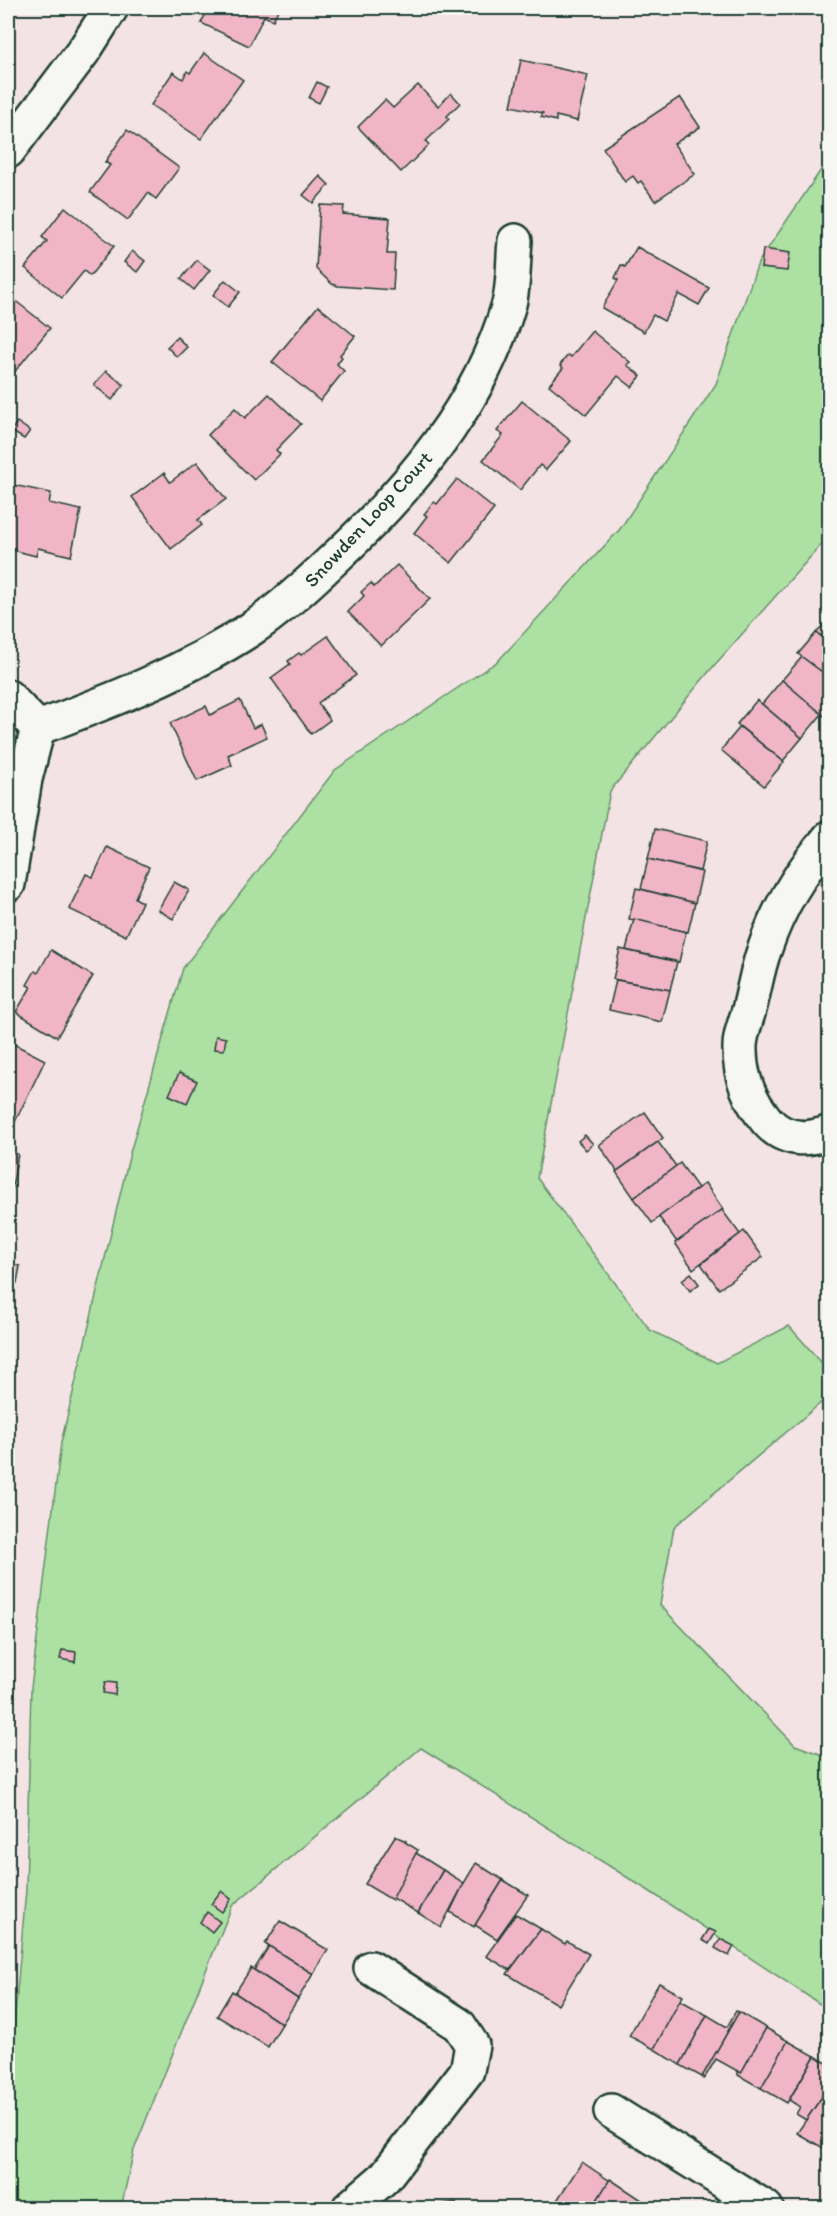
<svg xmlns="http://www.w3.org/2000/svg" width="837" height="2216" viewBox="0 0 837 2216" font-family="Itim,sans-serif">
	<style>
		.green { fill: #ade1a3; stroke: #668f6c; stroke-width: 1.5 }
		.building { fill: #f0b6c8; stroke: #1f3d34; stroke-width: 1.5 }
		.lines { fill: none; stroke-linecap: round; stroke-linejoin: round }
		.minor-casing { stroke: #1f3d34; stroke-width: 38 }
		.minor { stroke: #f6f6f2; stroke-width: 33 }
		.labels { text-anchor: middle; stroke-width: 6; stroke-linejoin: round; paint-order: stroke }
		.street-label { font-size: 20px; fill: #1f3d34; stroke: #f6f6f2 }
	</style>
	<rect width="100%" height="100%" fill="#f4e3e5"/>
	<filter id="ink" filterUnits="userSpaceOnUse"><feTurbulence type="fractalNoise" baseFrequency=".0167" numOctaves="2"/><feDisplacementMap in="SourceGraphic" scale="12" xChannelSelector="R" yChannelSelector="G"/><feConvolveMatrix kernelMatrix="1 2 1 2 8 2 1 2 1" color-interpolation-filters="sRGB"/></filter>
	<g filter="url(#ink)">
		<polygon class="green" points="829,158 829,536 712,668 610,791 537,1178 650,1330 717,1363 789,1326 829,1371 829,1396 674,1527 660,1605 795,1745 829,1757 829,2010 649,1891 421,1748 232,1906 134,2150 121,2208 8,2208 8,2073 10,2071 26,1890 31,1688 61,1443 130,1153 183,968 335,770 498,661 620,529 716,384 758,263"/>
		<g class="building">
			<polygon points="209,8 279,8 273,20 264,16 249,46 201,23"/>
			<polygon points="204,53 243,80 201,139 151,105 173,72 183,79 187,71 190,73"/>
			<polygon points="521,60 588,75 577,121 556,116 556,121 541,117 543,113 511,106"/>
			<polygon points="317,82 327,87 319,103 309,98"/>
			<polygon points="418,85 438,106 451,93 460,103 447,116 449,119 426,141 429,145 401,172 358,127 385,100 393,108"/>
			<polygon points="680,97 700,127 674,144 695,174 655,201 641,181 638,183 633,176 625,182 603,148"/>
			<polygon points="127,130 179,168 156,199 148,193 128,220 90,192 110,165 105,162"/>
			<polygon points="320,176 329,185 313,203 303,195"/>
			<polygon points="320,205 344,206 343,214 390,218 387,254 395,254 393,290 338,286 332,284 316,269"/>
			<polygon points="65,207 114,246 90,276 84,271 62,298 25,268 47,241 42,237"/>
			<polygon points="637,247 709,288 699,305 679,294 664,321 653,315 644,332 602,308 618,280 615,278 621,265 625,267"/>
			<polygon points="763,249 790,253 787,271 761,268"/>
			<polygon points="132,251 145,261 137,272 124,262"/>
			<polygon points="197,260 210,270 194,290 181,279"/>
			<polygon points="225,280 240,292 228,307 213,295"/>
			<polygon points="8,295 50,328 8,380"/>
			<polygon points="318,306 355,336 340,355 342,357 337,364 344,371 320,401 272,362"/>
			<polygon points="592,331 630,362 627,365 641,376 632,387 618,376 586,415 549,385 563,368 560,365 568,355 571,357"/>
			<polygon points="177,337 187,347 177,357 167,347"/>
			<polygon points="106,371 124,385 112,400 94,385"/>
			<polygon points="269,394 301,424 276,450 280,454 254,480 208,435 235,408 245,418"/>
			<polygon points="522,401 571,441 546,470 540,465 520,490 483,460 503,435 497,431"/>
			<polygon points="17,422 30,431 24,439 11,431"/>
			<polygon points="197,462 226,499 198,520 202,525 171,549 132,497 164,473 170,482"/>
			<polygon points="457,479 494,509 451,563 414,533 427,516 424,514 434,502 437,504"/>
			<polygon points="13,485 51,493 49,503 81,510 71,556 38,548 36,556 8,549 8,509"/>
			<polygon points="397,565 430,599 381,646 348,612 364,596 361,592 371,583 374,587"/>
			<polygon points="830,617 830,641 816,633"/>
			<polygon points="816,633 830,641 830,678 798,654"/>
			<polygon points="328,636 356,675 318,703 330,720 311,734 271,678 290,664 288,661 299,653 301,655"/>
			<polygon points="802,657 830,678 830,710 824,716 782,680"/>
			<polygon points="782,680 822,714 802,738 762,704"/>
			<polygon points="240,700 253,728 261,724 267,737 228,755 232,765 197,781 170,723 206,706 210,715"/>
			<polygon points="757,700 802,738 783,761 737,724"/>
			<polygon points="740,727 784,762 764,786 721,750"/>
			<polygon points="655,829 707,841 700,871 648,859"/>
			<polygon points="107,847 149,867 135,898 142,902 126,936 69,909 86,874 93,877"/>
			<polygon points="648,859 702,872 695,903 641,889"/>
			<polygon points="174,882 189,890 173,919 158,910"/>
			<polygon points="636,888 695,903 688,932 629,919"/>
			<polygon points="634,919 686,932 679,962 626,950"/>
			<polygon points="620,949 677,962 670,990 613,979"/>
			<polygon points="51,950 93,976 57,1037 16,1012 31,987 27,985 35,971 38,973"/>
			<polygon points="616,980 670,990 662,1022 609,1010"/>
			<polygon points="216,1036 226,1038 224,1050 214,1049"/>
			<polygon points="8,1041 45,1060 15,1122 8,1118"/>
			<polygon points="179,1073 197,1081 187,1103 169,1095"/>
			<polygon points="645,1112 663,1138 617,1171 599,1145"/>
			<polygon points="585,1135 593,1144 586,1150 578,1141"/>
			<polygon points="658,1142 676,1166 634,1198 616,1172"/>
			<polygon points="8,1152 18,1154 12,1189 8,1188"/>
			<polygon points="680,1163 698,1188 652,1223 634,1198"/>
			<polygon points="705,1183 723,1209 677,1242 659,1217"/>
			<polygon points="722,1210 740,1234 693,1269 675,1243"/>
			<polygon points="744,1231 763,1257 719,1289 701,1264"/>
			<polygon points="8,1264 20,1266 17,1283 8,1282"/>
			<polygon points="691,1273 699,1284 690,1291 682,1280"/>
			<polygon points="62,1650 76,1652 75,1662 60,1659"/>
			<polygon points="105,1682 116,1683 115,1695 103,1693"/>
			<polygon points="395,1836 406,1841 405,1842 418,1850 392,1900 365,1884"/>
			<polygon points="416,1853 443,1870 418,1913 393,1898"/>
			<polygon points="476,1863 503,1880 474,1927 450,1912 464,1883"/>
			<polygon points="443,1870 464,1883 441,1927 418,1913"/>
			<polygon points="503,1880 528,1895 497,1939 475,1925"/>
			<polygon points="221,1891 231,1899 222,1912 211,1904"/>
			<polygon points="207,1912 220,1922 212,1932 200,1922"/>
			<polygon points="516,1914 541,1929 510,1970 486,1956"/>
			<polygon points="280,1921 328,1950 313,1974 265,1944"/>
			<polygon points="541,1929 565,1944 567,1941 589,1954 558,2005 507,1974"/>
			<polygon points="709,1929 716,1932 709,1944 702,1940"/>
			<polygon points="720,1939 734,1946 729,1956 715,1948"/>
			<polygon points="269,1946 313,1974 298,1999 254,1970"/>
			<polygon points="251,1968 298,1999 282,2024 235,1993"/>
			<polygon points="659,1983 683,1996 654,2049 629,2036"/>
			<polygon points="232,1991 282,2024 268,2047 217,2016"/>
			<polygon points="680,2000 707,2015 680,2065 654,2049"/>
			<polygon points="736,2011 739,2012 702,2077 680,2065 707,2015 727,2027"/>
			<polygon points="739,2012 766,2028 741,2073 716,2059 704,2079 702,2077"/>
			<polygon points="766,2028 788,2041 761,2088 738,2075 738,2071 741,2073"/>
			<polygon points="788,2041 815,2056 787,2103 761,2088"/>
			<polygon points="815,2056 830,2065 830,2094 826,2091 806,2120 796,2114 800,2107 789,2100"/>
			<polygon points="826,2091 830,2094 830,2141 825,2149 797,2133"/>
			<polygon points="582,2162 610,2181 592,2208 552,2208"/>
			<polygon points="610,2179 654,2208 592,2208"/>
			<polygon points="456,2202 457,2208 413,2208"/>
		</g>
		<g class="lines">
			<defs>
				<g id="minor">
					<polyline points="8,151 85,49 111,8"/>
					<polyline points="8,697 38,728"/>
					<path d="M38,728C111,701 185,672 251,629C281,609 308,584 334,559C410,488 480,405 509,304C514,285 513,261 515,241"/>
					<path d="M830,837C801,871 779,906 765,948C758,966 755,986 750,1006C747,1019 739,1036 740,1050C740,1077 750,1101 767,1121C784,1141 807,1141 830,1132"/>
					<polyline points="8,884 25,779 38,728"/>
					<polyline points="611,2111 766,2208"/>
					<polyline points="349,2208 384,2178 467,2071 472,2045 459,2025 371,1968"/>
				</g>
			</defs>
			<use href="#minor" class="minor-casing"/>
			<use href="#minor" class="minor"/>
		</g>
	</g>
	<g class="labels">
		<g class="street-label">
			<text transform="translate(368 519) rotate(-47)" y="7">Snowden Loop Court</text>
		</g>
	</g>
	<rect width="837" height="2216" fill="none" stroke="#f6f6f2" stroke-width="30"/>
	<rect x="15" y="15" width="807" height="2186" fill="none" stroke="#1f3d34" stroke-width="2" filter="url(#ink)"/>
</svg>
